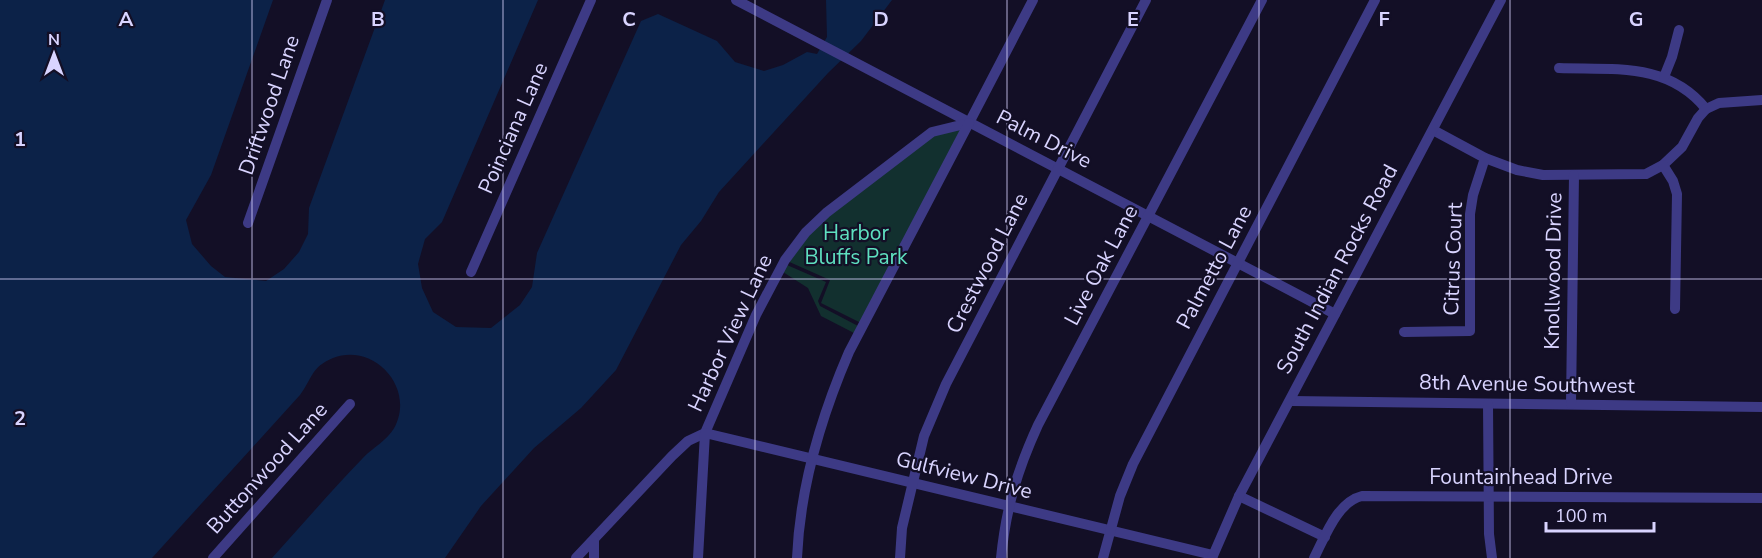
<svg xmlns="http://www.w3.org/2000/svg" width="1762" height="558" viewBox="0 0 1762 558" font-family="'Nunito Sans',sans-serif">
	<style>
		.green { fill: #12302f }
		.water { fill: #0c2248 }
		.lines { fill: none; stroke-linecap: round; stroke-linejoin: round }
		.minor { stroke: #3d3a85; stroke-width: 10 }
		.grid { fill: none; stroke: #d9d4ff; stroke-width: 1.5; stroke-opacity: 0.55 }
		.labels { text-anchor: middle; stroke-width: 4.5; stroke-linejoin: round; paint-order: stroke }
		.street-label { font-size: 21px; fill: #d9d4ff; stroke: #130f26 }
		.park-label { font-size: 21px; fill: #5fe0c0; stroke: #130f26 }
		.grid-label { font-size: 20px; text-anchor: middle; font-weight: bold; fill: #d9d4ff; stroke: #130f26; stroke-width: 4.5; stroke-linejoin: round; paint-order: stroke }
	</style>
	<rect width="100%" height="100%" fill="#130f26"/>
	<g class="green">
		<polygon points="969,123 863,324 821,303 830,280 785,260 806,232 932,132"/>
		<polygon points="787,265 826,282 818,301 820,306 858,326 854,333 821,316 808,288 783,272"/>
	</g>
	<path class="water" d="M0,0H273L211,175L186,220L192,244L211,266L225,277L266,281L284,269L299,252L308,234L309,208L385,0H538L442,222L425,239L418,264L422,288L433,312L456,327L491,328L520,305L532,287L537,253L641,21L658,14L717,41L735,62L764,71L783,65L807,52L817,54L827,37L826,0H892L861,41L828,73L719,192L701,221L681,245L616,370L581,408L534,448L481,506L445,558H272C302,525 331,491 362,459C375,445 392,439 398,419C410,381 370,343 333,358C311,367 312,379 300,395L152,558H0Z"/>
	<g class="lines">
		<g class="minor">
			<polyline points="736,0 1335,314"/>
			<path d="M1559,68C1614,70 1668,62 1706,109"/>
			<polyline points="1664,77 1672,57 1679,30"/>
			<polyline points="1433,130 1485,158 1517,170 1543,175 1646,174 1663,165 1682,147 1698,118 1706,109 1719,103 1762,100"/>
			<polyline points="1663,165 1673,181 1677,194 1675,309"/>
			<polyline points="248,223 327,0"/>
			<polyline points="471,272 591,0"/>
			<polyline points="1404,332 1470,331 1470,214 1473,195 1485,158"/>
			<polyline points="1291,401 1762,407"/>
			<polyline points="1488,404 1489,534 1492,558"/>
			<polyline points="1571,404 1574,175"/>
			<polyline points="1239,496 1325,537"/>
			<polyline points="213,558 350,404"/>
			<polyline points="576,558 672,456 688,441 705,433 756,315 785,260 806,232 826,213 932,132 969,123 1033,0"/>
			<polyline points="594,558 594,540"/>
			<polyline points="698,558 705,433 1213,555"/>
			<path d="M797,558C800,486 821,417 849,352L969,123"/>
			<polyline points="900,558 902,528 924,436 946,384 1146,0"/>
			<path d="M1001,558C1006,508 1017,471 1038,425L1262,0"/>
			<polyline points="1103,558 1120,496 1133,464 1375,0"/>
			<polyline points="1212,558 1239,496 1501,0"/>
			<path d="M1314,558C1325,537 1337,502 1362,496L1762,498"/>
		</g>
	</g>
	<path class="grid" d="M252,0V558M503,0V558M755,0V558M1007,0V558M1259,0V558M1510,0V558M0,279H1762"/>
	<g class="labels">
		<g class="street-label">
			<text transform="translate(269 105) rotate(-71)" y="7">Driftwood Lane</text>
			<text transform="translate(513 128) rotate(-66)" y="7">Poinciana Lane</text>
			<text transform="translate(1044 139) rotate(27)" y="7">Palm Drive</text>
			<text transform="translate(1453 259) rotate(-88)" y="7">Citrus Court</text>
			<text transform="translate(987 263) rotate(-63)" y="7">Crestwood Lane</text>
			<text transform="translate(1101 265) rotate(-62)" y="7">Live Oak Lane</text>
			<text transform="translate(1214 267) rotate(-62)" y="7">Palmetto Lane</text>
			<text transform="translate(1337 269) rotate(-62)" y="7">South Indian Rocks Road</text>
			<text transform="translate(1553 271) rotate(-89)" y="7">Knollwood Drive</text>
			<text transform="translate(730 333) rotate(-65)" y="7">Harbor View Lane</text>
			<text transform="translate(1527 384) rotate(1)" y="7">8th Avenue Southwest</text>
			<text transform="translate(267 468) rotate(-48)" y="7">Buttonwood Lane</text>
			<text transform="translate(964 475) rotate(14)" y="7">Gulfview Drive</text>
			<text x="1521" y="484">Fountainhead Drive</text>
		</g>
		<g class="park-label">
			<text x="856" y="240">Harbor<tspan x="856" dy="24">Bluffs Park</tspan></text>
		</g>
	</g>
	<g class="grid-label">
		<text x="126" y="26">A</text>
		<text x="378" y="26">B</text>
		<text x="629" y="26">C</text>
		<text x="881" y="26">D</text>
		<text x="1133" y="26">E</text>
		<text x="1384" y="26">F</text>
		<text x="1636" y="26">G</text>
		<text x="20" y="146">1</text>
		<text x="20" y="425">2</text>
	</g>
	<g transform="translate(54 54)" stroke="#130f26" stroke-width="4.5" paint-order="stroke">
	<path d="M0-4.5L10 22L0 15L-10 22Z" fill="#d9d4ff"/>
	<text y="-9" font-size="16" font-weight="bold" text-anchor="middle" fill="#d9d4ff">N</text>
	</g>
	<path d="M1546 522v9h108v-9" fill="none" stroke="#d9d4ff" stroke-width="3"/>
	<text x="1555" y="522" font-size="18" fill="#d9d4ff" stroke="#130f26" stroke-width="4.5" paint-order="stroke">100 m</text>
</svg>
